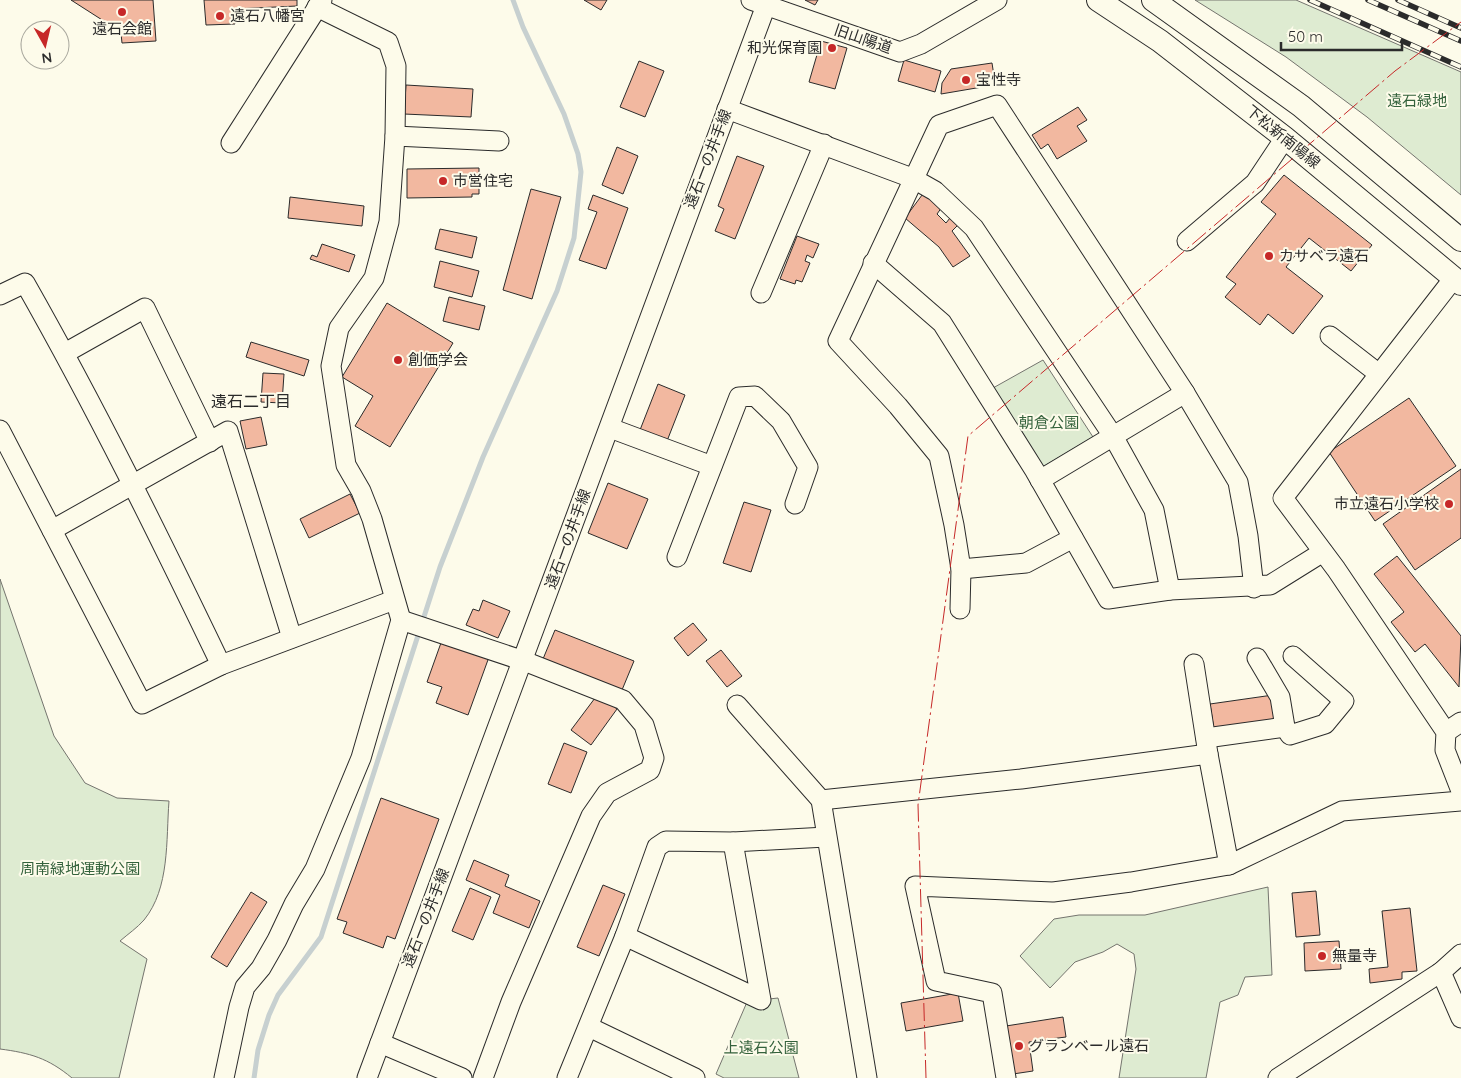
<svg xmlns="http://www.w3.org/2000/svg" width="1461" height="1078" viewBox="0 0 1461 1078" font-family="Quicksand,'Noto Sans JP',sans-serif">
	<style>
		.green { fill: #deebd1; stroke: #74746e }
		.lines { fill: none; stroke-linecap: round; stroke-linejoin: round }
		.stream { stroke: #c7d0d0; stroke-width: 5 }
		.building { fill: #f2b8a0; stroke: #2b2b2b }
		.minor-casing { stroke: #2b2b2b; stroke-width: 21 }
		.major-casing { stroke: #2b2b2b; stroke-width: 24 }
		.minor { stroke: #fdfbea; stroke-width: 19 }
		.major { stroke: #fdfbea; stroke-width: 22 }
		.rail-casing { stroke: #2b2b2b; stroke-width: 5.5 }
		.rail { stroke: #fdfbea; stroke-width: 4; stroke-dasharray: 11; stroke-linecap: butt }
		.power { stroke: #c62828; stroke-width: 1; stroke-dasharray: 18 4 2.5 4; stroke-linecap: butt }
		.poi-dot { fill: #c62828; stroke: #fdfbea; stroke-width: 2 }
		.labels { text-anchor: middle; stroke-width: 4; stroke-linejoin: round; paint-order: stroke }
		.poi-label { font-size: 15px; fill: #2b2b2b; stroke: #fdfbea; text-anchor: start }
		.street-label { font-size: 15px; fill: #2b2b2b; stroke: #fdfbea }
		.park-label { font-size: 15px; fill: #34623c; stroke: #fdfbea }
		.neighbourhood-label { font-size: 16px; fill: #2b2b2b; stroke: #fdfbea }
	</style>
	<rect width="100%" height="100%" fill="#fdfbea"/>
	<g class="green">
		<polygon points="1195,0 1296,0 1461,72 1461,195 1367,117 1286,57"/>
		<polygon points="1043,360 1093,437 1041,468 993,388"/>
		<path d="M0,579L54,736L85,783L117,798L169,801C166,840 170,888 144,920C137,928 128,934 120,941L147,959L119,1078H72C48,1058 30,1053 0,1049Z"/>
		<polygon points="1268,887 1272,975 1245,977 1238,995 1220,1002 1206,1078 1119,1078 1136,969 1134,954 1117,944 1103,952 1075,962 1050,988 1020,956 1054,919 1079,915 1145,915"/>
		<polygon points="778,998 799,1078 724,1078 716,1074 747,1002 767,1008 769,999"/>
	</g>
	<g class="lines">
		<polyline class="stream" points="254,1078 258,1050 269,1015 278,995 321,937 440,567 483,457 557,291 574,238 581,172 578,154 564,114 523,27 513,0"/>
	</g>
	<g class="building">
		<polygon points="71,0 153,0 156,41 122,43 120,24 110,25"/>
		<polygon points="204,0 297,0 297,6 234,9 235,24 206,25"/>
		<polygon points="584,0 607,0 601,10"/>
		<polygon points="805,0 818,0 815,5"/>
		<polygon points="821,41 847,48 835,89 809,82"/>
		<polygon points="904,60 941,71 935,92 898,81"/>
		<polygon points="639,61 664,71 645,117 620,107"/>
		<polygon points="992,63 994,76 987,77 988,86 941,94 942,83 951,69"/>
		<polygon points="406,85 473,89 471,117 404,114"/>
		<polygon points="1078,107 1087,120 1077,126 1087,141 1057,159 1048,144 1041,149 1032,135"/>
		<polygon points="617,147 638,156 623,194 602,185"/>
		<polygon points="737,156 764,166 735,239 715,231 724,209 718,206"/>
		<polygon points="479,168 479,194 472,194 472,197 407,198 407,169"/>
		<polygon points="1284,175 1372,245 1351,271 1309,238 1286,267 1323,296 1293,334 1268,314 1260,325 1225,297 1236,284 1226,277 1276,214 1261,202"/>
		<polygon points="531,189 561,197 532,299 503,290"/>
		<polygon points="925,191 942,207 937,214 946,223 950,218 958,225 952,231 970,256 953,267 939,247 905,218"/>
		<polygon points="593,195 628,208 606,269 579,260 597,212 588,209"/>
		<polygon points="290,197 364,206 362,226 288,218"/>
		<polygon points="440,229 477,237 472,258 435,249"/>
		<polygon points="797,236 819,244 813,258 807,255 805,261 810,263 802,282 796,280 795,284 780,279"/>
		<polygon points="322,244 355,255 349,272 310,259 312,255 317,257"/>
		<polygon points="440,261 479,271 472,297 434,287"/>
		<polygon points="449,297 485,306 479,330 443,321"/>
		<polygon points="387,303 453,343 390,447 355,426 373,396 342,377"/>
		<polygon points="251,342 309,360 304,376 246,357"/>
		<polygon points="263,373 284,374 282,403 261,402"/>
		<polygon points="658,384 685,395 667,441 640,430"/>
		<polygon points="1409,398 1456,466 1375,521 1329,452"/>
		<polygon points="261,417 267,445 246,449 240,421"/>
		<polygon points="1461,469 1461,538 1415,570 1383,524"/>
		<polygon points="608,483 648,499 627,549 588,533"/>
		<polygon points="350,494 360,513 309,538 300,519"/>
		<polygon points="744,502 771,510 751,572 723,563"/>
		<polygon points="1397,556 1461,636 1459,687 1425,644 1415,652 1391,622 1404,612 1374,574"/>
		<polygon points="483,600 510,611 498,638 466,625 473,609 479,611"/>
		<polygon points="693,623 707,640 688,656 674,638"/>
		<polygon points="555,630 634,661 622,690 543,659"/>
		<polygon points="442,640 489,657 468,715 436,703 442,687 427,682"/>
		<polygon points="721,650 742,676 727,687 706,661"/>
		<polygon points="598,694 617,709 591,745 571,730"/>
		<polygon points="1273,695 1277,721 1214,730 1210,704"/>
		<polygon points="564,743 587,752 571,793 548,784"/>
		<polygon points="381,798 439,819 395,939 387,936 383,948 343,933 347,922 337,919"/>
		<polygon points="474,860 509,875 505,886 540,901 529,928 493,913 500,895 466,880"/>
		<polygon points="603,885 625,894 599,956 577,947"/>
		<polygon points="470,888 491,897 473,940 452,931"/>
		<polygon points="1316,891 1320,935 1296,937 1292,893"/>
		<polygon points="251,892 267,902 227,967 211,957"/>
		<polygon points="1410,908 1417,971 1402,972 1402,979 1370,983 1369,969 1388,967 1382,911"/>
		<polygon points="1339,941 1341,969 1305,971 1304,943"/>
		<polygon points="958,993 963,1021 906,1031 901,1003"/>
		<polygon points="1063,1017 1066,1037 1050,1039 1051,1045 1047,1046 1046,1040 1029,1042 1033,1071 1013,1074 1006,1026"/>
	</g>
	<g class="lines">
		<defs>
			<g id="minor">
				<polyline points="751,0 900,52 921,44 997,0"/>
				<polyline points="727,109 912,178 935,191 974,228 1113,436 1154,510 1170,590"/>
				<polyline points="395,136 499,141"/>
				<polyline points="231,143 322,0"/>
				<polyline points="1187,241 1255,183 1285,138"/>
				<polyline points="873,263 942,323 1035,471 1108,599 1170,590 1270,585 1323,552"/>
				<polyline points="1454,278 1283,498 1336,569 1446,732 1445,750 1461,791"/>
				<polyline points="761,293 824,144"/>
				<path d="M0,295L25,283C96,408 159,536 221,665"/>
				<polyline points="1330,336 1379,374"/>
				<polyline points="65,353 145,308 210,442"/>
				<polyline points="610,428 712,466"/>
				<polyline points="0,430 142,704 221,665 394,600"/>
				<polyline points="1040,480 1185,393"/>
				<polyline points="52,530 228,431 292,638"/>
				<polyline points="677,557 739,397 755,396 781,421 808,467 795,504"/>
				<polyline points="961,569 1026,563 1073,538"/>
				<polyline points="960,609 961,569 954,525 939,456 898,406 838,341 939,125 997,105 1185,393 1238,482 1248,536 1254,588"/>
				<polyline points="401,620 524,661 623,700 644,725 654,758 650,770 607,793 591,816 511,1002 483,1078"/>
				<polyline points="1257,658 1280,697 1285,727 1290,735 1325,724 1344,701 1293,656"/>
				<polyline points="1194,664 1208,754"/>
				<polyline points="737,705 821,800 867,1078"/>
				<polyline points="1446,732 1461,722"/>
				<polyline points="1206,738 1285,727"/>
				<polyline points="821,800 1021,779 1208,754 1229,865"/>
				<polyline points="625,936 761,1000 733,842"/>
				<polyline points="1441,972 1461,1018"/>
				<polyline points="589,1027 695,1078"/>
				<polyline points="380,1043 462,1078"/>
				<polyline points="224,1078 239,1007 245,987 261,968 277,940 294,904 315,869 361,758 401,620 372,519 361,491 346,465 331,366 339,328 374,278 389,222 395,136 396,66 388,42 317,7"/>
				<polyline points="367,1078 768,0"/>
				<polyline points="567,1078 625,936 657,847 666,841 733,842 826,837"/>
				<polyline points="1006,1078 992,993 936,981 915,886 1053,892 1131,882 1229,865 1342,811 1461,801"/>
				<polyline points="1278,1078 1441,972 1461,954"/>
			</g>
			<g id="major">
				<polyline points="1098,0 1160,41 1285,138 1461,284"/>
				<polyline points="1153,0 1301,106 1461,240"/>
			</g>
		</defs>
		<use href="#minor" class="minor-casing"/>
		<use href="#major" class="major-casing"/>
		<use href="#minor" class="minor"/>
		<use href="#major" class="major"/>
		<defs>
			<g id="rail">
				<polyline points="1310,0 1461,67"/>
				<polyline points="1368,0 1461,41"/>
				<polyline points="1398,0 1461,28"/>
			</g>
		</defs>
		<use href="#rail" class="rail-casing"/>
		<use href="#rail" class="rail"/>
		<polyline class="power" points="926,1078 918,805 968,436 1395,71 1461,22"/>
	</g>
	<g class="poi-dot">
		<circle cx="122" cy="12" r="5"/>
		<circle cx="220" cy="16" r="5"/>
		<circle cx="832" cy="48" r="5"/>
		<circle cx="966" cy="80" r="5"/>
		<circle cx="443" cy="181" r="5"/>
		<circle cx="1269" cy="256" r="5"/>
		<circle cx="398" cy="360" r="5"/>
		<circle cx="1449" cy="504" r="5"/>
		<circle cx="1322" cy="956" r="5"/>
		<circle cx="1019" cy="1046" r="5"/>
	</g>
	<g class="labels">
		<g class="poi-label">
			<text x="230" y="21">遠石八幡宮</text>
			<text x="122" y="34" text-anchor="middle">遠石会館</text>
			<text x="822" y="53" text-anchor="end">和光保育園</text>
			<text x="976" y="85">宝性寺</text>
			<text x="453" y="186">市営住宅</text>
			<text x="1279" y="261">カサベラ遠石</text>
			<text x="408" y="365">創価学会</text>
			<text x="1439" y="509" text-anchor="end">市立遠石小学校</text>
			<text x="1332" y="961">無量寺</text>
			<text x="1029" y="1051">グランベール遠石</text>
		</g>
		<g class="street-label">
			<text transform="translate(863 39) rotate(19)" y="5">旧山陽道</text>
			<text transform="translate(1283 137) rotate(39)" y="5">下松新南陽線</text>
			<text transform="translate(708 159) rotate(-69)" y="5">遠石一の井手線</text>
			<text transform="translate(568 539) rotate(-70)" y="5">遠石一の井手線</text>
			<text transform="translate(426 918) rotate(-69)" y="5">遠石一の井手線</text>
		</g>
		<g class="park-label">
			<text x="1417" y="106">遠石緑地</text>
			<text x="1049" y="428">朝倉公園</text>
			<text x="80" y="874">周南緑地運動公園</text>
			<text x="761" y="1053">上遠石公園</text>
		</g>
		<g class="neighbourhood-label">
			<text x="251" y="407">遠石二丁目</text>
		</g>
	</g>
	<g transform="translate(45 45) rotate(172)"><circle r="24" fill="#fdfbea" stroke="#a9a89e"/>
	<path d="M0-4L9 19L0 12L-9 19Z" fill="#c62828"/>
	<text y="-8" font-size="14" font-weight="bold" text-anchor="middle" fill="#2b2b2b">N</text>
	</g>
	<path d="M1281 42v8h121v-8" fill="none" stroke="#2b2b2b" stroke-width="2.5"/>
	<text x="1288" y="42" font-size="15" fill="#2b2b2b" stroke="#fdfbea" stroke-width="4" paint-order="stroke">50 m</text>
</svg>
